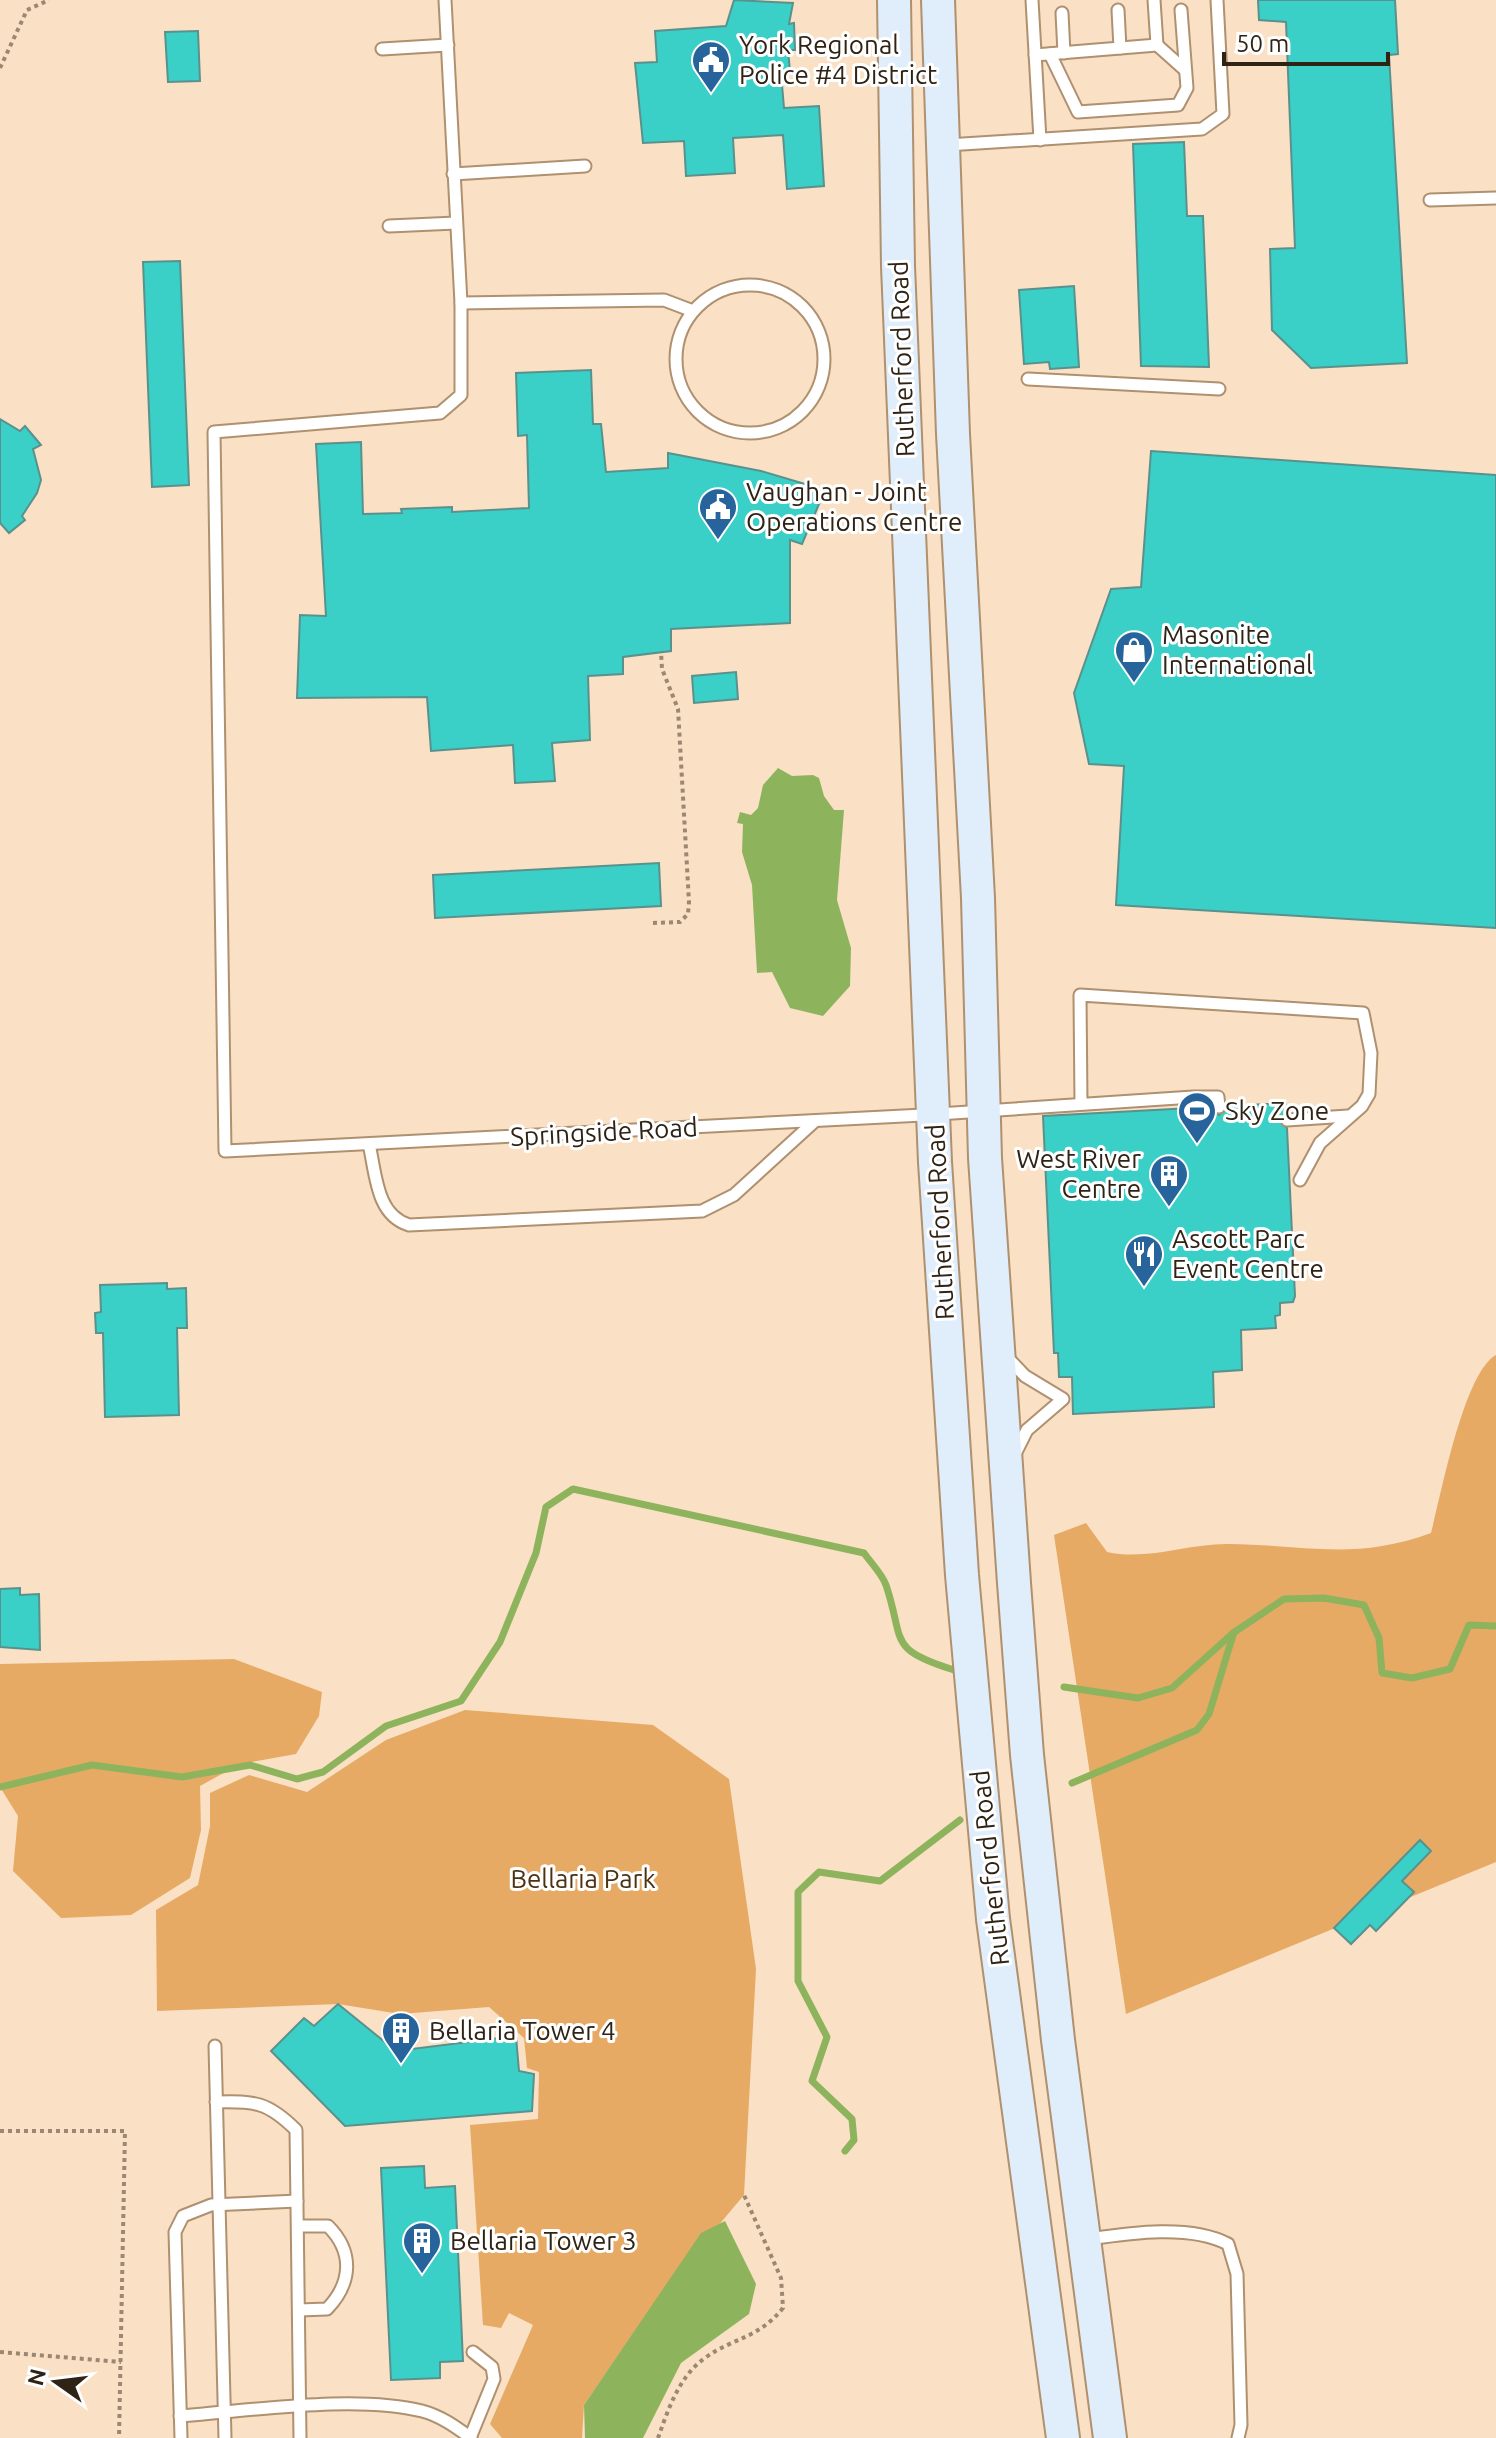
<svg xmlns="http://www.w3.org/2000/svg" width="1496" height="2438" viewBox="0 0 1496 2438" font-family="Ubuntu,sans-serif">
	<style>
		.green { fill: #e6aa65 }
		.water { fill: #8db45d }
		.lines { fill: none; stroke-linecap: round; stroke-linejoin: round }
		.stream { stroke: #8db45d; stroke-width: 7 }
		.building { fill: #3ad0c7; stroke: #5a918c; stroke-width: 2 }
		.lane-casing { stroke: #af906f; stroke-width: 15 }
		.secondary-casing { stroke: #af906f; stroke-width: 36 }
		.path { stroke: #9b8772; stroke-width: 4; stroke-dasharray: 4 4; stroke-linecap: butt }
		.lane { stroke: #fff; stroke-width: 11 }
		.secondary { stroke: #e0eefb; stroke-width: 32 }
		.labels { text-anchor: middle; stroke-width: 6; stroke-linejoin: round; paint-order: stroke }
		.poi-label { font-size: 26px; fill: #2f2315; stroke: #fff; text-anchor: start }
		.street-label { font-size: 26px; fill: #2f2315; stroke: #fff }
		.park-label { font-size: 26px; fill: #4e3312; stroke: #fff }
	</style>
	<rect width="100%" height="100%" fill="#fae0c4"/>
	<g class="green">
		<path d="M1496,1355V1862L1126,2014L1054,1535L1086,1523L1107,1552C1149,1561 1188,1543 1230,1544C1306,1545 1355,1561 1431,1533C1441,1495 1464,1372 1496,1355Z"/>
		<polygon points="234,1659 322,1692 319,1716 296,1754 240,1764 200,1786 201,1830 190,1878 131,1915 61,1918 13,1871 18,1816 0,1787 0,1664"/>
		<polygon points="465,1710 653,1725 729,1779 756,1969 744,2195 659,2296 584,2405 582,2438 502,2438 490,2424 533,2325 509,2313 501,2328 483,2325 470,2125 538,2119 539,2072 527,2068 524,2038 489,2007 400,2014 338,2004 157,2011 156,1910 198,1885 210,1826 210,1793 249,1775 307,1792 386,1740"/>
	</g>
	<g class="water">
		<polygon points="778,768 792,776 813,775 819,778 824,796 834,810 844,810 837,900 851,948 850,986 823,1016 790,1008 772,972 757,973 752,885 742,852 743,824 737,823 740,812 751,815 758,808 763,785"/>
		<polygon points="725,2221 756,2284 749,2314 681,2363 643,2438 585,2438 584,2405 701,2233"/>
	</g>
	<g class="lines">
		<g class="stream">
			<polyline points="1064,1687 1138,1698 1172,1688 1233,1633 1284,1599 1324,1598 1364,1605 1379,1638 1382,1673 1412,1678 1450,1669 1469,1625 1496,1626"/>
			<polyline points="1072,1783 1197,1730 1209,1714 1233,1635"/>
			<path d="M0,1787L92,1765L182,1777L250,1765L297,1779L323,1772L386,1726L461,1701L500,1642L536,1553L546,1507L573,1489L864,1553C871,1563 882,1574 886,1585C905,1641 886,1649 954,1670"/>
			<polyline points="845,2151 854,2140 852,2119 812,2081 827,2037 798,1981 798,1892 819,1872 880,1881 960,1820"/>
		</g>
	</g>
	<g class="building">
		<polygon points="734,0 793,3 789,24 794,23 795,50 788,50 790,71 781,73 784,108 819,106 824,186 787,189 783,135 733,138 735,173 686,176 684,141 643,143 635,63 657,62 655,31 726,26"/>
		<polygon points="1258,0 1395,0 1398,54 1389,55 1407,363 1311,368 1272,330 1270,249 1295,248 1286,22 1259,20"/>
		<polygon points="198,31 200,81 168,82 165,32"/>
		<polygon points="1184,142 1187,216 1203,216 1209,367 1141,366 1133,144"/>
		<polygon points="180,261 189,485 152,487 143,262"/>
		<polygon points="1074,286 1079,367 1050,369 1049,362 1024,364 1019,290"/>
		<polygon points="591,370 593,424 601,424 606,472 668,468 668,453 761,471 825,490 802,544 790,540 790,623 671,629 671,651 623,657 623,674 588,676 590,740 552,743 555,781 515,783 513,745 431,751 427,697 297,698 300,615 326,616 316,444 361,442 363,514 402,513 401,509 452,507 452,512 529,508 527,435 518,436 516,373"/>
		<polygon points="0,419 20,431 25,426 41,445 33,449 41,480 37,493 22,516 25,520 9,533 0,523"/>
		<polygon points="1151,451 1496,475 1496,928 1116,905 1124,766 1089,764 1074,693 1111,589 1141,587"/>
		<polygon points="736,672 738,699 694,703 692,676"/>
		<polygon points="659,863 661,906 435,918 433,875"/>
		<polygon points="1286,1103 1286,1112 1279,1120 1287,1128 1295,1296 1293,1302 1280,1303 1280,1315 1275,1316 1276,1328 1241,1330 1242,1370 1213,1372 1214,1407 1073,1414 1072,1377 1059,1377 1058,1353 1054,1353 1043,1116 1210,1107 1219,1115 1227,1106"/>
		<polygon points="167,1283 167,1289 186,1288 187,1328 177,1328 179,1415 105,1417 103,1333 96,1333 95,1313 101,1312 100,1285"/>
		<polygon points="20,1588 20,1595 39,1594 40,1650 0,1647 0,1589"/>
		<polygon points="1420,1840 1431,1851 1402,1881 1414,1892 1376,1931 1370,1925 1351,1944 1334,1928"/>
		<polygon points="338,2004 396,2051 516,2036 519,2071 534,2074 532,2111 345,2126 271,2051 304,2018 314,2026"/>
		<polygon points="424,2166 425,2188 455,2186 463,2361 440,2362 440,2378 391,2380 381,2168"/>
	</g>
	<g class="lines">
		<defs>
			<g id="lane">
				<polyline points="445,0 461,303 461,395 440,413 214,432 225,1151 923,1115 1193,1097 1218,1097 1219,1107"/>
				<polyline points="1032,0 1040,140"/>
				<polyline points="1118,10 1120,48"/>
				<polyline points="1062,13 1064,53"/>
				<polyline points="1157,45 1185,70"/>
				<polyline points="382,49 448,45"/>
				<polyline points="1050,54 1078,112 1178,105 1187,88 1181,10"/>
				<polyline points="1035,55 1157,45 1154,0"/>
				<polyline points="947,145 1202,129 1223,114 1217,0"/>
				<polyline points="453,174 585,166"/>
				<polyline points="1430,200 1496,198"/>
				<polyline points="389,226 456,223"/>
				<circle cx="750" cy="359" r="74"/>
				<polyline points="461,303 664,300 693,311"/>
				<polyline points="1028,379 1219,389"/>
				<polyline points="1081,1103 1080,995 1363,1013 1371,1053 1369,1094 1362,1106 1320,1143 1300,1180"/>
				<polyline points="1287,1120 1348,1116"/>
				<path d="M369,1144C376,1174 376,1215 409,1225L702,1211L734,1195L815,1121"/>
				<polyline points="1005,1355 1025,1376 1063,1399 1027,1430 1014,1456"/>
				<polyline points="215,2046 225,2438"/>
				<path d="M216,2102C255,2101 268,2102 296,2130L300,2438"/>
				<path d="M298,2226H328C354,2252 352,2283 327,2309L299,2310"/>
				<path d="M1089,2239C1130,2233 1190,2224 1228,2244L1237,2274L1241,2425L1238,2438"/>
				<path d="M180,2416C251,2411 354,2394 422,2411C441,2416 456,2427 471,2438"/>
				<polyline points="181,2438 175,2232 183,2216 211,2205 297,2201"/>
				<polyline points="470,2438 494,2379 492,2367 473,2352"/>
			</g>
			<g id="secondary">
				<polyline points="894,0 898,266 935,1162 962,1575 993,1919 1063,2438"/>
				<polyline points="938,0 953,434 978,898 985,1158 1014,1583 1027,1755 1058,2040 1110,2438"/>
			</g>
		</defs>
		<use href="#lane" class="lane-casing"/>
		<use href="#secondary" class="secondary-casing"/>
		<g class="path">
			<polyline points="0,68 27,10 49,0"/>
			<polyline points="653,923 680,922 688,914 689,902 678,709 662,669 661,652"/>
			<polyline points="0,2131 125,2131 119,2438"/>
			<polyline points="0,2352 121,2362"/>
			<path d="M658,2438C668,2410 679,2376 705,2358C734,2337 758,2339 783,2308L781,2278L744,2195"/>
		</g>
		<use href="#lane" class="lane"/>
		<use href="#secondary" class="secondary"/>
	</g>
	<defs>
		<symbol id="civic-pin" viewBox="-11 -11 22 30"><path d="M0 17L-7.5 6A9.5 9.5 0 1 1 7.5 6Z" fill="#27649b" stroke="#fff"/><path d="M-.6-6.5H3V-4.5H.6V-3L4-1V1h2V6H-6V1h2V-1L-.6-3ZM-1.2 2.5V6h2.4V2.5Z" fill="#fff"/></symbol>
		<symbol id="shop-pin" viewBox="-11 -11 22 30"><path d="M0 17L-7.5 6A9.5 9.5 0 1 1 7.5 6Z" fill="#27649b" stroke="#fff"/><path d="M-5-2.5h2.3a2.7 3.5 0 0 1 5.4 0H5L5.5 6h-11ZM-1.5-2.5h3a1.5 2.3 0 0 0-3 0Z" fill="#fff"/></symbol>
		<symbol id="stadium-pin" viewBox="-11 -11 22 30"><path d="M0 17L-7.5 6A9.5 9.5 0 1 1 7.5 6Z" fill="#27649b" stroke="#fff"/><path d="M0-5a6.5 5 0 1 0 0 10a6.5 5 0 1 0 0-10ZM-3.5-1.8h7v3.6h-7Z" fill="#fff"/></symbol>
		<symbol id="building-pin" viewBox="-11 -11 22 30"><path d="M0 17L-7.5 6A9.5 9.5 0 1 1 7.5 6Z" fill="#27649b" stroke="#fff"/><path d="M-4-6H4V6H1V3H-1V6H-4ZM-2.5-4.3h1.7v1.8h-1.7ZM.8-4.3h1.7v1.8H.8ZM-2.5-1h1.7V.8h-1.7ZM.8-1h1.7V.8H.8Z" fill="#fff"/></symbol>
		<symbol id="restaurant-pin" viewBox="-11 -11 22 30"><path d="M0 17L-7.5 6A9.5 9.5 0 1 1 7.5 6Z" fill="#27649b" stroke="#fff"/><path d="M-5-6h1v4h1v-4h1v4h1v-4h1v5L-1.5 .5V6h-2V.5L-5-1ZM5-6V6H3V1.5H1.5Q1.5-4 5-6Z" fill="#fff"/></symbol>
	</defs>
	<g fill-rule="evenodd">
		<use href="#civic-pin" x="689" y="38" width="44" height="60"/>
		<use href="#civic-pin" x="696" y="485" width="44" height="60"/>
		<use href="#shop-pin" x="1112" y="628" width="44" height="60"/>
		<use href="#stadium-pin" x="1175" y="1089" width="44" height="60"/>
		<use href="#building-pin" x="1147" y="1152" width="44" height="60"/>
		<use href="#restaurant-pin" x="1122" y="1232" width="44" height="60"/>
		<use href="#building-pin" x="379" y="2009" width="44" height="60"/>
		<use href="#building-pin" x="400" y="2219" width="44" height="60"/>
	</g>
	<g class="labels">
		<g class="poi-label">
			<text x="739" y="54">York Regional<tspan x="739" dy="30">Police #4 District</tspan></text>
			<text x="746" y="501">Vaughan - Joint<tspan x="746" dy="30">Operations Centre</tspan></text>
			<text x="1162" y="644">Masonite<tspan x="1162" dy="30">International</tspan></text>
			<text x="1225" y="1120">Sky Zone</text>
			<text x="1141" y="1168" text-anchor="end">West River<tspan x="1141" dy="30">Centre</tspan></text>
			<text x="1172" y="1248">Ascott Parc<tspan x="1172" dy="30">Event Centre</tspan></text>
			<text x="429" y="2040">Bellaria Tower 4</text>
			<text x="450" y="2250">Bellaria Tower 3</text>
		</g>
		<g class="street-label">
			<text transform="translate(902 359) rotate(-92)" y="9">Rutherford Road</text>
			<text transform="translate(604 1132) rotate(-3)" y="9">Springside Road</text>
			<text transform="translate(940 1222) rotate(-93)" y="9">Rutherford Road</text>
			<text transform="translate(990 1868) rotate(-96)" y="9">Rutherford Road</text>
		</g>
		<g class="park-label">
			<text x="583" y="1888">Bellaria Park</text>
		</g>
	</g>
	<g transform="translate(56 2382) rotate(284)" stroke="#ffffff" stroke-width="6" paint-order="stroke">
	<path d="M0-6L14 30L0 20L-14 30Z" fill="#2f2315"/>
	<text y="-12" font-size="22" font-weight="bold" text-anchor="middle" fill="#2f2315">N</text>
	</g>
	<path d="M1224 52v12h164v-12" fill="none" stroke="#2f2315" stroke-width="4"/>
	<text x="1236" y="52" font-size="24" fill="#2f2315" stroke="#ffffff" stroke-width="6" paint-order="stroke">50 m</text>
</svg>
